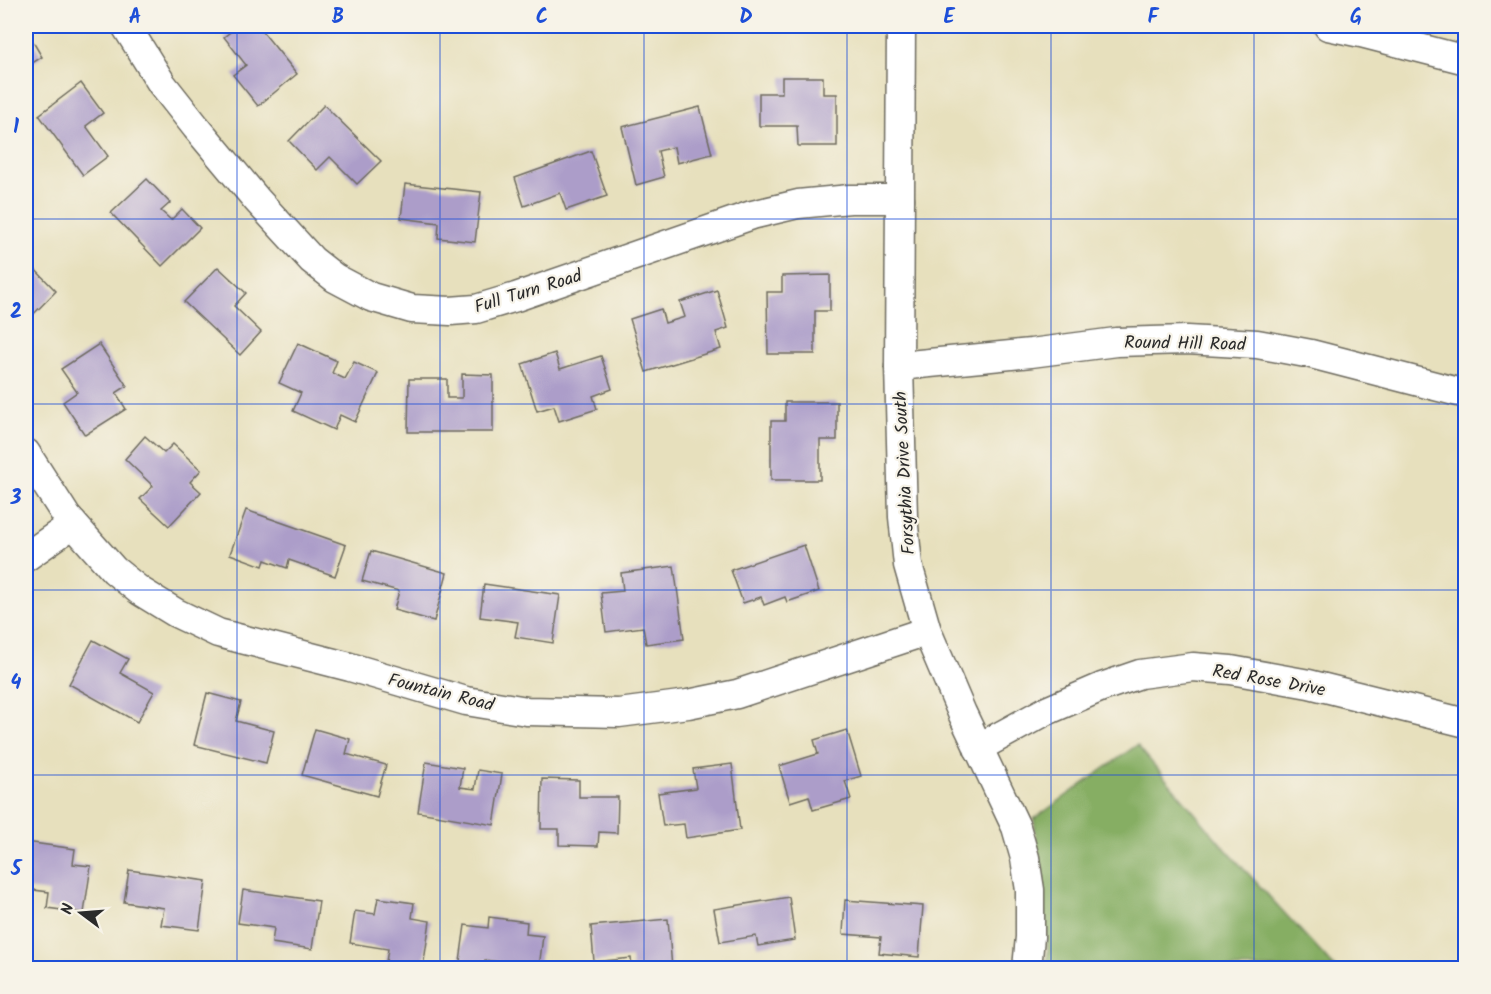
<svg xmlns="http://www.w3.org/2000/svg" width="1491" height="994" viewBox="0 0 1491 994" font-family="Kalam,sans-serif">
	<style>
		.forest { fill: #86ae64; stroke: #586c48; stroke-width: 1.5 }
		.building { fill: #ac9dc9 }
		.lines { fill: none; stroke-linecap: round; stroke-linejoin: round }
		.minor-casing { stroke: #6d6a5e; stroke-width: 31 }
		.minor { stroke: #fff; stroke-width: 28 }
		.grid { fill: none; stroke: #1d4ed8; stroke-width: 1.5; stroke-opacity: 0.55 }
		.labels { text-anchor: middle; stroke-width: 4.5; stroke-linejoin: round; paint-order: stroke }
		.street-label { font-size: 18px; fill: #2b2b2b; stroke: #f7f3e8 }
		.neatline { fill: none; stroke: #1d4ed8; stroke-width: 2 }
		.grid-label { font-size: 20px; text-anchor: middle; font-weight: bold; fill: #1d4ed8 }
	</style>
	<rect width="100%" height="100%" fill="#f7f3e8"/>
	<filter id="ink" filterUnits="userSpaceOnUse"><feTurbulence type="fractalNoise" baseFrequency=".0167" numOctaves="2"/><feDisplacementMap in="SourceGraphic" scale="12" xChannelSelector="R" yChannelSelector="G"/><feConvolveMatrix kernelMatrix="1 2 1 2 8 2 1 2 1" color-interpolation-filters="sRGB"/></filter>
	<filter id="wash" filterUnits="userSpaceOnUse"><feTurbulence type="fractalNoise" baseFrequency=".008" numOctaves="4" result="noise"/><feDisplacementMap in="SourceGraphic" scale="24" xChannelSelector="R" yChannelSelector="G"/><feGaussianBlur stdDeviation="1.35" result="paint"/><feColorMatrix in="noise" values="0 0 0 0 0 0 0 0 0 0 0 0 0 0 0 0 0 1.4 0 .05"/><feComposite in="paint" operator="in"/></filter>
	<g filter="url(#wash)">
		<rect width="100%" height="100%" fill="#e7e0bd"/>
		<polygon class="forest" points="1137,745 1222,845 1335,968 1046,968 1048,951 1034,819"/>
		<g id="blocks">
			<g class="building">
				<polygon points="238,26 258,26 297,74 258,106 233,75 246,65 224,37"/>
				<polygon points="26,30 42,57 26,67"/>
				<polygon points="782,77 823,77 823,94 837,94 837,146 798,146 797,126 759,126 759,93 782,93"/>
				<polygon points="81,83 103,113 86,126 108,156 83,175 39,115"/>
				<polygon points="324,105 381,161 357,184 330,157 317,170 289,141"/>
				<polygon points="700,107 712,154 677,163 674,147 658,151 664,177 636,185 622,127"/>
				<polygon points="591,151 607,196 566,210 560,193 524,206 515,178"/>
				<polygon points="147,179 170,203 161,211 171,220 182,209 200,228 162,266 111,213"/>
				<polygon points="405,184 481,192 475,242 438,238 439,223 401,218"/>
				<polygon points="26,260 56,291 26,322"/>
				<polygon points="218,267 246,293 234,306 261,332 240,355 184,302"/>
				<polygon points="830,275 830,311 815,311 815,354 768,354 767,292 782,292 782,276"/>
				<polygon points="717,290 728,328 716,332 721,349 646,372 630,319 661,309 665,323 685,317 680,302"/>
				<polygon points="298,343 337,361 332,373 345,379 354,362 378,373 355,422 340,415 334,430 293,411 301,393 279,383"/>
				<polygon points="99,344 127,386 116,393 126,409 85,435 63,402 77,392 61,369"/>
				<polygon points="555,353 560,369 601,356 612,389 593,396 597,409 559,421 554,406 537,411 522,364"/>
				<polygon points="462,374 493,375 493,432 408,432 409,379 447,379 447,398 462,398"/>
				<polygon points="785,402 837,402 837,440 820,440 820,480 771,480 771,421 785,421"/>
				<polygon points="145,436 164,453 173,444 201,470 190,482 201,492 169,526 140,499 153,486 125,459"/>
				<polygon points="246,510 346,545 335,576 289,560 287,568 265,560 263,566 230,554"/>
				<polygon points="804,545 819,591 787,602 785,597 764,605 761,597 743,603 731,570"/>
				<polygon points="371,551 447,573 434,621 394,610 399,591 362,581"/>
				<polygon points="674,566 684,639 646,644 643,627 606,632 601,593 623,591 621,573"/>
				<polygon points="484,584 560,595 553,643 515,637 518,622 480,617"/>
				<polygon points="93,640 128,659 120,673 154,692 137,722 69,684"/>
				<polygon points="207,693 241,702 236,721 274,731 266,763 194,745"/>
				<polygon points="315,729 350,739 346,754 386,765 377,796 302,775"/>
				<polygon points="847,730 861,776 845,781 851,799 813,810 809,796 790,802 779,766 818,754 814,740"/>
				<polygon points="426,762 463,768 460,787 475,789 478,770 502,774 494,825 418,812"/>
				<polygon points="732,764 740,830 686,838 684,824 663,826 658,793 696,788 693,769"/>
				<polygon points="542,779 579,780 579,797 618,797 617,833 599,832 598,846 559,845 559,829 541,829"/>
				<polygon points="26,842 75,849 73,864 91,866 84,913 47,908 49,892 26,889"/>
				<polygon points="129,870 206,881 199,930 161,925 164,908 124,902"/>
				<polygon points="243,890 319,901 312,949 272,943 274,928 238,923"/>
				<polygon points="789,897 795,940 758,946 756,936 720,942 714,909"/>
				<polygon points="378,898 414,903 412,918 430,921 423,968 386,962 388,949 350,943 355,911 375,914"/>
				<polygon points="845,900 923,906 919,957 879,953 881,937 843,934"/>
				<polygon points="489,917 527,922 526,934 543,936 539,968 499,968 499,962 485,960 484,968 459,968 465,925 488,928"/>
				<polygon points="668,919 672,968 632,968 631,958 594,962 591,926"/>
			</g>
		</g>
	</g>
	<g filter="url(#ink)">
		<use href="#blocks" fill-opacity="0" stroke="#6d6a5e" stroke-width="1.5"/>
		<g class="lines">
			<defs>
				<g id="minor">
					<polyline points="126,26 162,84 196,127 257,200 312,260 335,278 371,297 412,309 450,311 476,309 516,297 752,215 798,204 850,199 900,199"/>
					<polyline points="901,26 899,366 903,517 908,565 927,631 962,713 1016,827 1025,858 1030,890 1030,937 1027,968"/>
					<polyline points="1328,26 1361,33 1466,60"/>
					<polyline points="899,366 1031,353 1116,342 1187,340 1257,344 1311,354 1466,394"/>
					<polyline points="26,453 67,517 114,570 140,591 176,613 218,633 350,667 466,701 527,711 619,713 688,704 737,694 927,631"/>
					<polyline points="26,557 73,524"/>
					<polyline points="978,748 1044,712 1102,687 1140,674 1193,667 1231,670 1309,684 1466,723"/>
				</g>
			</defs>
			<use href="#minor" class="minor-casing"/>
			<use href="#minor" class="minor"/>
		</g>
	</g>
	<path class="grid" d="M237,26V968M440,26V968M644,26V968M847,26V968M1051,26V968M1254,26V968M26,219H1466M26,404H1466M26,590H1466M26,775H1466"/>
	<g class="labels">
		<g class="street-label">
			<text transform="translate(528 291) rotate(-17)" y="6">Full Turn Road</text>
			<text transform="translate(1185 343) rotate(1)" y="6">Round Hill Road</text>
			<text transform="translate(904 473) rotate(-93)" y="6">Forsythia Drive South</text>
			<text transform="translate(1269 680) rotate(10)" y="6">Red Rose Drive</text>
			<text transform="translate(441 692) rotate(14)" y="6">Fountain Road</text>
		</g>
	</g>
	<rect width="1491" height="994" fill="none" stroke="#f7f3e8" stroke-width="66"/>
	<g transform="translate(81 913) rotate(286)" stroke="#f7f3e8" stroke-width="4.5" paint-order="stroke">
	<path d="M0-4.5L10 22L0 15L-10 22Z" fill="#2b2b2b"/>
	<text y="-9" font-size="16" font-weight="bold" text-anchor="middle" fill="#2b2b2b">N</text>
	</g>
	<rect x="33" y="33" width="1425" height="928" class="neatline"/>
	<g class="grid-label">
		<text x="135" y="23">A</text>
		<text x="338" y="23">B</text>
		<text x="542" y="23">C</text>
		<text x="746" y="23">D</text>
		<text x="949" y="23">E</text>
		<text x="1153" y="23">F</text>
		<text x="1356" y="23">G</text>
		<text x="16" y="133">1</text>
		<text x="16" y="318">2</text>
		<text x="16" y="504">3</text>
		<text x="16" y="689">4</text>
		<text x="16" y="875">5</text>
	</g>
</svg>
